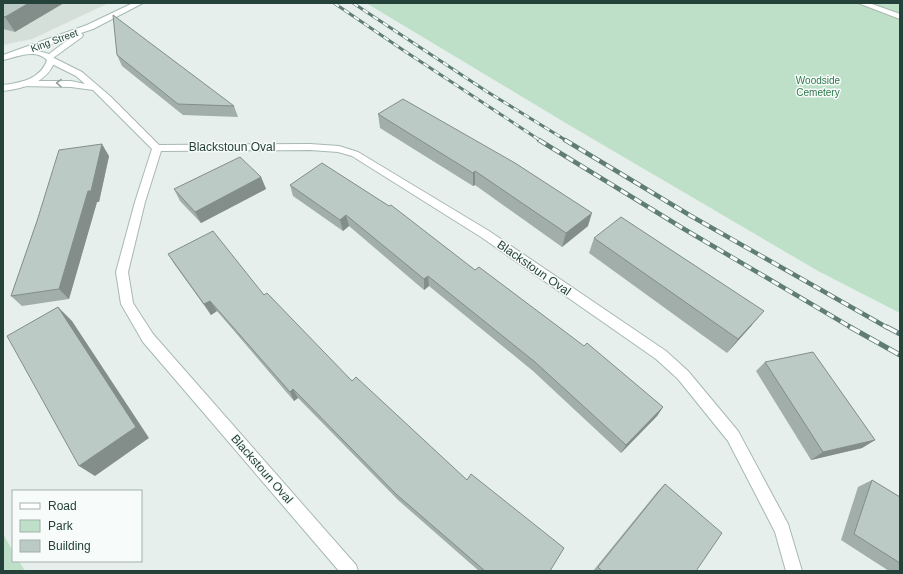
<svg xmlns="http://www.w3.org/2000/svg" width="903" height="574" viewBox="0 0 903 574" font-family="Helvetica,sans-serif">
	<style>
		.built { fill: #d4dfda }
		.green { fill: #bfe0c8 }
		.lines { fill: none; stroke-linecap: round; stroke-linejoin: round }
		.lane-casing { stroke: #a8b8b2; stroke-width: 2 }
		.street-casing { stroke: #a8b8b2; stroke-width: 2 }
		.secondary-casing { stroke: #a4bbb3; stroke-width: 2 }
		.lane { fill: #fff; fill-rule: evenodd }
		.street { fill: #fff; fill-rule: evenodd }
		.secondary { fill: #fff; fill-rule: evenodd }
		.rail-far2-casing { stroke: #5f7d75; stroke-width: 3 }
		.rail-far1-casing { stroke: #5f7d75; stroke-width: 4.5 }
		.rail-casing { stroke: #5f7d75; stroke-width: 5 }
		.rail-far2 { stroke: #f7fbf9; stroke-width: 2; stroke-dasharray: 6; stroke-linecap: butt }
		.rail-far1 { stroke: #f7fbf9; stroke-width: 3; stroke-dasharray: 8; stroke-linecap: butt }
		.rail { stroke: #f7fbf9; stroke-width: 3.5; stroke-dasharray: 11; stroke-linecap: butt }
		.wall { fill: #a1aea9 }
		.shaded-wall { fill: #838d89 }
		.building { fill: #bbcac4; stroke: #838d89 }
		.oneway { stroke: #92a09c }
		.labels { text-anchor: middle; stroke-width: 3; stroke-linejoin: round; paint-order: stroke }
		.far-street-label { font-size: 10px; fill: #24423a; stroke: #f7fbf9 }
		.far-park-label { font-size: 10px; fill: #2d7a4b; stroke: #f7fbf9 }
		.street-label { font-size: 12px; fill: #24423a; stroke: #f7fbf9 }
	</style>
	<rect width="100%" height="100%" fill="#e6efeb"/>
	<polygon class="built" points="3,3 109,3 32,39 3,45"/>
	<g class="green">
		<polygon points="366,3 900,3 900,313 818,271 569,125"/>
		<polygon points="3,534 13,551 13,561 19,561 25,571 3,571"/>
	</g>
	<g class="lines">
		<defs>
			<polygon id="lane" points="858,3 869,3 900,14 900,19"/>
			<polygon id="street" points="48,58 54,58 82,72 111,97 159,145 310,144 339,146 358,152 489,231 666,351 688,371 738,431 788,524 802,571 786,571 775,532 728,441 678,379 656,359 481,237 352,156 338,152 310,150 161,151 145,202 128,272 133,303 153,334 356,565 358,571 339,571 143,342 121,304 116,272 135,202 152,149 93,90 71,87 20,86 19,84 23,81 71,81 85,84 76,76 48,62 47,60"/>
			<path id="secondary" d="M133,3H143L93,29L81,33L83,35L82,37L53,58L55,60C48,83 24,88 3,91V85C20,83 41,79 47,60C35,48 17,57 3,60V55L87,25ZM73,36L49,54L35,50Z"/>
		</defs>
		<use href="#lane" class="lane-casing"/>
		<use href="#street" class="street-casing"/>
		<use href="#secondary" class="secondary-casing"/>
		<use href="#lane" class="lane"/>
		<use href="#street" class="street"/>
		<use href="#secondary" class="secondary"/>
		<defs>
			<g id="rail-far2">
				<polyline points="334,3 403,50 541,141"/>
				<polyline points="353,3 486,91 567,141"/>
			</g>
			<g id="rail-far1">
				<polyline points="539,140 684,229 852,328"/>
				<polyline points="565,140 691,216 888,328"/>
			</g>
			<g id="rail">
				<polyline points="850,327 900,355"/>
				<polyline points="887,327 900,334"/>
			</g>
		</defs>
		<use href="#rail-far2" class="rail-far2-casing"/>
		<use href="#rail-far1" class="rail-far1-casing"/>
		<use href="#rail" class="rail-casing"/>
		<use href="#rail-far2" class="rail-far2"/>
		<use href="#rail-far1" class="rail-far1"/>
		<use href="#rail" class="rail"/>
	</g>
	<g class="wall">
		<polygon points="3,3 15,32 3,29"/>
		<polygon points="117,55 234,106 238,117 183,115 122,66"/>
		<polygon points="378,114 588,226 562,247 475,185 473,186 380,128"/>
		<polygon points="109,156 99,202 97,202 69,299 22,306 11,296 37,221"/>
		<polygon points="261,177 266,189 201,223 180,201 174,189"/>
		<polygon points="290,185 475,270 663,407 657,416 621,453 533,371 429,286 424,290 349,226 343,231 293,196"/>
		<polygon points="594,238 752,325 727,353 589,253"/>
		<polygon points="168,254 264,295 352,381 550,571 479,571 398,500 298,398 294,401 217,311 211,315 175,265"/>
		<polygon points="765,362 875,440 862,448 811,460 756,371"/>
		<polygon points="872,480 900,497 900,571 889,571 841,540 858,487"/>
		<polygon points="665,484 696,571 593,571 658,491"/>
	</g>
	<g class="shaded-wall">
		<polygon points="29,3 64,3 15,32 5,17"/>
		<polygon points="102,144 109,156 99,202 97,202 69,299 59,289"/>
		<polygon points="475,171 475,185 473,186 473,173"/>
		<polygon points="261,177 266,189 201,223 195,212"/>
		<polygon points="592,213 588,226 562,247 566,233"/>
		<polygon points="346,215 349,226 343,231 340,220"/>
		<polygon points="428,276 429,286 424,290 424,279"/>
		<polygon points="210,301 217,311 211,315 204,304"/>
		<polygon points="58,307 72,321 149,438 95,476 79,466"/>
		<polygon points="764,311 752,325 727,353 738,339"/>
		<polygon points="293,389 298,398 294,401 290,392"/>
		<polygon points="663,407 657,416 621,453 626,445"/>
		<polygon points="875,440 862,448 811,460 823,452"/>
	</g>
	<g class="building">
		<polygon points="3,3 29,3 5,17 3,16"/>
		<polygon points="113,15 234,106 178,104 117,55"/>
		<polygon points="403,99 515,163 592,213 566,233 475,171 473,173 378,114"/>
		<polygon points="102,144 91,191 88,191 59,289 11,296 37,221 59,150"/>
		<polygon points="240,157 261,177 195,212 174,189"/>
		<polygon points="322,163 389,206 391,205 475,270 479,267 584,346 587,343 663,407 626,445 535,362 428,276 424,279 346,215 340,220 290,185"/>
		<polygon points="621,217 764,311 738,339 594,238"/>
		<polygon points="213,231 264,295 267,293 352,381 356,377 467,480 471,474 564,548 550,571 485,571 396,494 293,389 290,392 210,301 204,304 168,254"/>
		<polygon points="58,307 136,427 79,466 7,336"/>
		<polygon points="813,352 875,440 823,452 765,362"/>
		<polygon points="872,480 900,497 900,563 854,534"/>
		<polygon points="665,484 722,533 696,571 602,571 598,567"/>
	</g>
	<defs><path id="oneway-chevron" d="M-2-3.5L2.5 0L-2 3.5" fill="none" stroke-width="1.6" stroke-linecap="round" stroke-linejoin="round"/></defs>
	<use class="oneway" href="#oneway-chevron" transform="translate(59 83) rotate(-179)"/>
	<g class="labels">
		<g class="far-street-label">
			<text transform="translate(54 40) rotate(-20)" y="4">King Street</text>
		</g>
		<g class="far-park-label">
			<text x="818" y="84">Woodside<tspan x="818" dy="12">Cemetery</tspan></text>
		</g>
		<g class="street-label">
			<text x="232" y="151">Blackstoun Oval</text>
			<text transform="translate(534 268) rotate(35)" y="4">Blackstoun Oval</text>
			<text transform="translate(262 469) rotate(49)" y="4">Blackstoun Oval</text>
		</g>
	</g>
	<rect width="903" height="574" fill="none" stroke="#24423a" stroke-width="8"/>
	<rect x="12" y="490" width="130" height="72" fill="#f7fbf9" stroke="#a3b1ad"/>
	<rect x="20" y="503" width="20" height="6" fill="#ffffff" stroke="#a3b1ad"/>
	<text x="48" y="510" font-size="12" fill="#24423a">Road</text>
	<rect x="20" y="520" width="20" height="12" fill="#bfe0c8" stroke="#a3b1ad"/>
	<text x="48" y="530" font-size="12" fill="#24423a">Park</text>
	<rect x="20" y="540" width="20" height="12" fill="#bbcac4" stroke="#a3b1ad"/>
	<text x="48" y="550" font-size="12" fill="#24423a">Building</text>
</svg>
